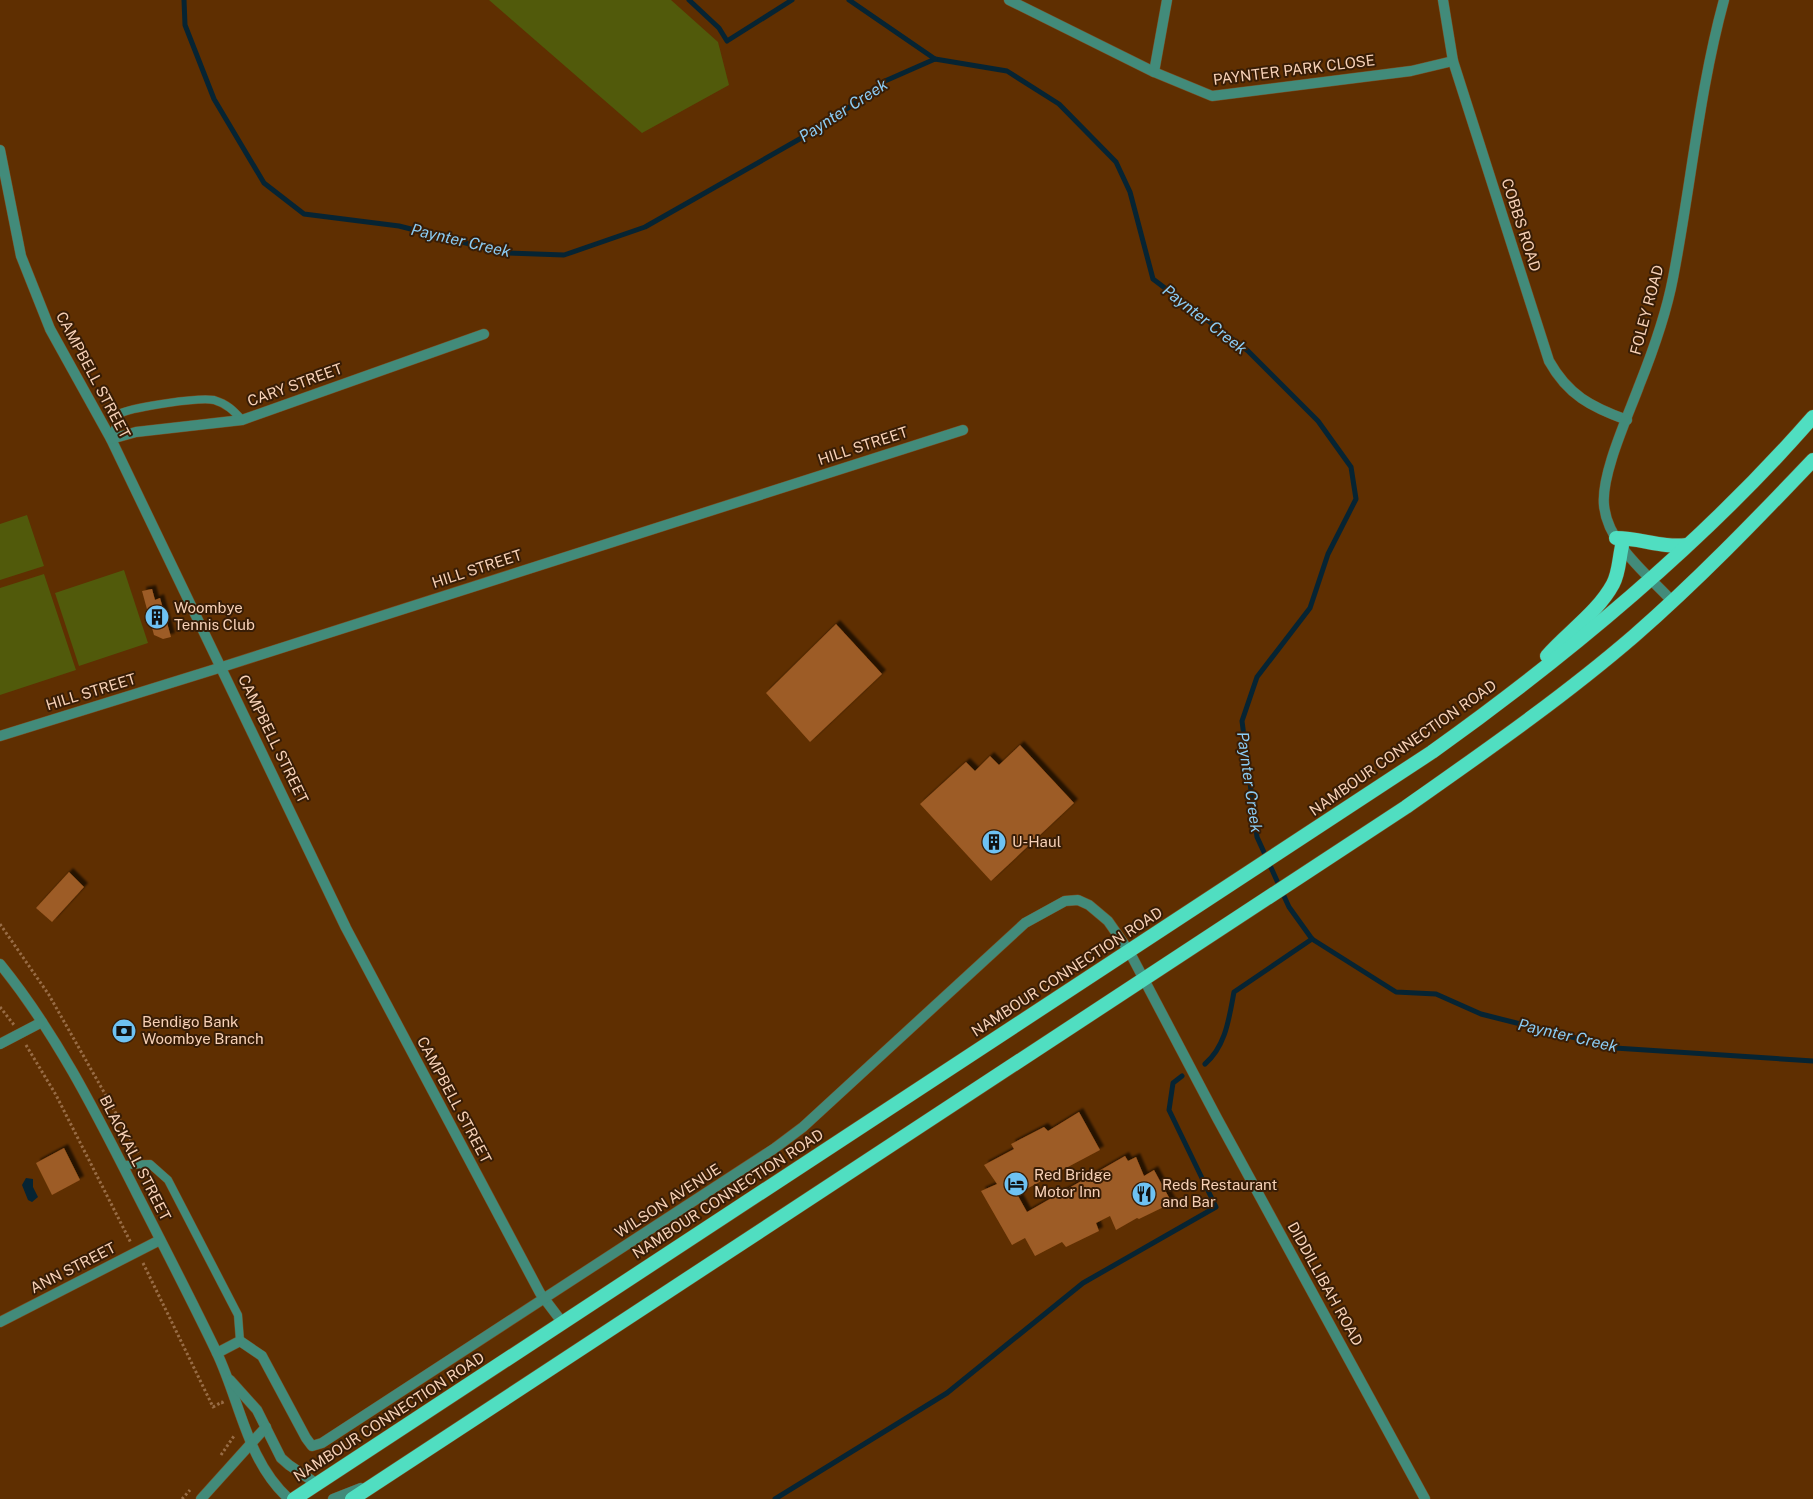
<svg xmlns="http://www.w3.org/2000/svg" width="1813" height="1499" viewBox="0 0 1813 1499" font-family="'Public Sans',sans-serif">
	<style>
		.green { fill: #515a0b }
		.water { fill: #062433 }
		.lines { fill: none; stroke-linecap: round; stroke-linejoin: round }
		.stream { stroke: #062433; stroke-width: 5 }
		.building { fill: #9d5b25; filter: url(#shadow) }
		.service-casing { stroke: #7a4c22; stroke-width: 9 }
		.minor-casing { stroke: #7a4c22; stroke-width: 11 }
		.tertiary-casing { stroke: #7a4c22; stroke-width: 11 }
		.trunk-casing { stroke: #7a4c22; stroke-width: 15 }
		.path { stroke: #986c45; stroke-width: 3; stroke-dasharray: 2.5 2.5; stroke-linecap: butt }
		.service { stroke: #428b7a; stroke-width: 8 }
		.minor { stroke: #428b7a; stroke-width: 10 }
		.tertiary { stroke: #428b7a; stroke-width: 10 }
		.trunk { stroke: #50dec1; stroke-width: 14 }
		.labels { text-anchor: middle; stroke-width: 4; stroke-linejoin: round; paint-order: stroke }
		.street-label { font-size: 15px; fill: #f7d1b7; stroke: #381d06 }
		.poi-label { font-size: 15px; fill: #f7d1b7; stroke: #381d06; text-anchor: start }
		.water-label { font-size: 16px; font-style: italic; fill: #8bcbf3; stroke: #381d06 }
	</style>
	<defs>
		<filter id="shadow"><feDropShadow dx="4" dy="-4" stdDeviation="1" flood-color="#0009"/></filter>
	</defs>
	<rect width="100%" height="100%" fill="#5f2f01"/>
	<g class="green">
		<polygon points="489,0 671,0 718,42 729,85 642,133"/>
		<polygon points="27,515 44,566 0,580 0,524"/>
		<polygon points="124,570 148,643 79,666 55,593"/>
		<polygon points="44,574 76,670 0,695 0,588"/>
	</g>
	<polygon class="water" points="26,1178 33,1179 33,1187 38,1197 32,1202 28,1200 22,1185"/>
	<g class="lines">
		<g class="stream">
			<polyline points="184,0 185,25 214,99 264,183 304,214 399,226 505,253 564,255 645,227 826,124 885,81 935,59 1007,71 1059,104 1116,162 1130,192 1153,279 1248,351 1318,421 1351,467 1356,499 1328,554 1310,608 1257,677 1242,721 1257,837 1289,907 1312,939 1396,992 1436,994 1481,1014 1615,1048 1813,1061"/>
			<polyline points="689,0 719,28 727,41 792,0"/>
			<polyline points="849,0 935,59"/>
			<path d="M1205,1064C1226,1046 1229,1018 1234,992L1312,939"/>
			<polyline points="775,1499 947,1393 1083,1283 1216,1207 1169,1110 1173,1083 1182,1076"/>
		</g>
	</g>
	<g class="building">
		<polygon points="152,589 155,600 160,598 171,637 163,639 154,635 142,591"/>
		<polygon points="836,624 882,674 810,742 766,693"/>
		<polygon points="1020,745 1074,803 991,881 920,804 966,762 975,771 990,756 999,765"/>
		<polygon points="69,872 84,887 52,922 36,908"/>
		<polygon points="1079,1112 1100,1150 1017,1194 1027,1212 1125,1156 1128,1161 1136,1157 1144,1176 1154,1170 1172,1203 1139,1219 1137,1218 1116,1230 1110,1216 1096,1223 1099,1231 1066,1247 1062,1242 1035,1256 1025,1238 1012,1245 981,1191 997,1184 984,1165 1014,1149 1011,1144 1044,1127 1048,1131"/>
		<polygon points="64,1148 80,1180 52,1195 36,1163"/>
	</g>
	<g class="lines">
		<defs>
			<g id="service">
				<path d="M111,439L121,413C136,407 198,397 214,400C227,404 233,410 242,420"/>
				<polyline points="122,1165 150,1164 168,1180 238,1315 240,1341"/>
			</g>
			<g id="minor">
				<polyline points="1009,0 1154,72 1212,96 1411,71 1453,61"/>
				<path d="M1443,0L1453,61L1549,361C1568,395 1591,407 1627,420"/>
				<polyline points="1154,72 1167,0"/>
				<polyline points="0,150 21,256 50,329 111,439 346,928 540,1293 562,1322"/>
				<polyline points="111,439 136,432 242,420 484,334"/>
				<polyline points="0,736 222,667 963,430"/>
				<polyline points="0,1322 160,1240"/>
				<polyline points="217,1353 240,1341 262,1356 306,1438 312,1446 322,1443 775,1148 803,1127 1025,923 1065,901 1078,900 1089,905 1108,921 1129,951 1217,1118 1425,1499"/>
			</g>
			<g id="tertiary">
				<path d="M1672,601C1647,574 1607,543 1604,505C1601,474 1628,416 1639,386C1653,351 1666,315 1673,278C1691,186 1699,91 1724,0"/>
				<path d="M0,964C56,1033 96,1113 136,1192C163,1245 190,1297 216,1351C240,1400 246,1460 289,1499"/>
				<polyline points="0,1044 42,1022"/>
				<polyline points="230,1380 257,1410 281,1458 289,1465 317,1484"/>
				<polyline points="201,1499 266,1427"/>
				<polyline points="333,1499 361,1488"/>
			</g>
			<g id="trunk">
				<path d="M1616,538C1641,538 1661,548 1687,545"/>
				<path d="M1547,656C1568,632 1598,612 1613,584C1619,573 1619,559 1622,546"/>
				<path d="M294,1499L1432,752C1569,654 1702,544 1813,417"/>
				<path d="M352,1499L1406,807C1484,752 1562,698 1634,636C1697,581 1755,521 1813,460"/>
			</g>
		</defs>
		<use href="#service" class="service-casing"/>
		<use href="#minor" class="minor-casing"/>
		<use href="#tertiary" class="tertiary-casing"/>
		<use href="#trunk" class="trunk-casing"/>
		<g class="path">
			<polyline points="0,924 49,995 139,1154"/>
			<polyline points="0,1007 14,1025"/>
			<polyline points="26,1045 56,1095 131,1243"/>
			<polyline points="143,1263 213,1407 222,1402 223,1404"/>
			<polyline points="221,1455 234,1436"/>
			<polyline points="182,1499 190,1490"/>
		</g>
		<use href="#service" class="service"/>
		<use href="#minor" class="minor"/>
		<use href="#tertiary" class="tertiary"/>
		<use href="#trunk" class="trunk"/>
	</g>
	<defs>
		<symbol id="building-disc" viewBox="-11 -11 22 22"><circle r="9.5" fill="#6ec2f3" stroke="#381d06"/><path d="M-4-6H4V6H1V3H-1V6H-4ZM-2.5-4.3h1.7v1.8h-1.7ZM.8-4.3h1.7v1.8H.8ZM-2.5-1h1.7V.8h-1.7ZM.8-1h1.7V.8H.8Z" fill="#111"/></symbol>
		<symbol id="bank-disc" viewBox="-11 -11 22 22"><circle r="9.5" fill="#6ec2f3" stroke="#381d06"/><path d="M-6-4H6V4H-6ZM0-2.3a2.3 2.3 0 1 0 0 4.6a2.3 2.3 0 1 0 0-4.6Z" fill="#111"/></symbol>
		<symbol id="hotel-disc" viewBox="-11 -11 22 22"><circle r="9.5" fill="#6ec2f3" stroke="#381d06"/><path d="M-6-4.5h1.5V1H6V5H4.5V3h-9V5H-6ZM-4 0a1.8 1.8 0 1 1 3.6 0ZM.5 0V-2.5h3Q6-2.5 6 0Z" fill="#111"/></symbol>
		<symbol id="restaurant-disc" viewBox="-11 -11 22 22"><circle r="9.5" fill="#6ec2f3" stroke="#381d06"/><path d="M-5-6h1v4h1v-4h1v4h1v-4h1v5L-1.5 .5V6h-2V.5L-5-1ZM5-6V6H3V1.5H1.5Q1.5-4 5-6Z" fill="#111"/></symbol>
	</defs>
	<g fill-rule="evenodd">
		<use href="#building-disc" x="143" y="603" width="28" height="28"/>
		<use href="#building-disc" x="980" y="828" width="28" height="28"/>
		<use href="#bank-disc" x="110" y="1017" width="28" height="28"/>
		<use href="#hotel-disc" x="1002" y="1170" width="28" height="28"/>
		<use href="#restaurant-disc" x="1130" y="1180" width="28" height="28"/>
	</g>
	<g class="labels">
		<g class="street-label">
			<text transform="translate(1294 70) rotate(-7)" y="5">PAYNTER PARK CLOSE</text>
			<text transform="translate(1521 225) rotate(72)" y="5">COBBS ROAD</text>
			<text transform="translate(1647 310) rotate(-75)" y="5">FOLEY ROAD</text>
			<text transform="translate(93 375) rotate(62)" y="5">CAMPBELL STREET</text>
			<text transform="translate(295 385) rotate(-20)" y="5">CARY STREET</text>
			<text transform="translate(863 446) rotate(-18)" y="5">HILL STREET</text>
			<text transform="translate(477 569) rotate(-18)" y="5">HILL STREET</text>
			<text transform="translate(91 692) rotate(-17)" y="5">HILL STREET</text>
			<text transform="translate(273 739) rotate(64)" y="5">CAMPBELL STREET</text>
			<text transform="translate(1403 748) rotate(-35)" y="5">NAMBOUR CONNECTION ROAD</text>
			<text transform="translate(1067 972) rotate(-33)" y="5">NAMBOUR CONNECTION ROAD</text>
			<text transform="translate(454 1100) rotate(62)" y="5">CAMPBELL STREET</text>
			<text transform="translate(135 1158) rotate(63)" y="5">BLACKALL STREET</text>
			<text transform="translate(728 1194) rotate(-33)" y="5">NAMBOUR CONNECTION ROAD</text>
			<text transform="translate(668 1201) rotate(-33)" y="5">WILSON AVENUE</text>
			<text transform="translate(73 1268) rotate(-27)" y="5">ANN STREET</text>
			<text transform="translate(1325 1284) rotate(61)" y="5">DIDDILLIBAH ROAD</text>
			<text transform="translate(389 1417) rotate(-33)" y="5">NAMBOUR CONNECTION ROAD</text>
		</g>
		<g class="poi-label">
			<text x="174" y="613">Woombye<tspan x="174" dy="17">Tennis Club</tspan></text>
			<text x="1012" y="847">U-Haul</text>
			<text x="142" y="1027">Bendigo Bank<tspan x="142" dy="17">Woombye Branch</tspan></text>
			<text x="1034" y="1180">Red Bridge<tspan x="1034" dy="17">Motor Inn</tspan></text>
			<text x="1162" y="1190">Reds Restaurant<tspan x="1162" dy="17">and Bar</tspan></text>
		</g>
		<g class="water-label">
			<text transform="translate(843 110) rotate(-33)" y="6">Paynter Creek</text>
			<text transform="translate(461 240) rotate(13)" y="6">Paynter Creek</text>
			<text transform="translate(1205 319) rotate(38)" y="6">Paynter Creek</text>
			<text transform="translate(1250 782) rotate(82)" y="6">Paynter Creek</text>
			<text transform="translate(1568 1035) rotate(13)" y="6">Paynter Creek</text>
		</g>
	</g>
</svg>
